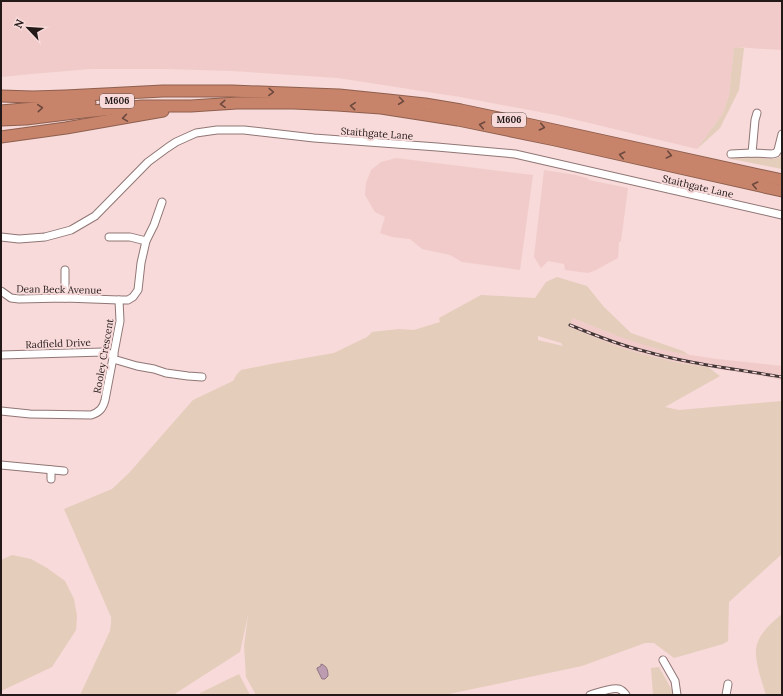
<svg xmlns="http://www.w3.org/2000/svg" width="783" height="696" viewBox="0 0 783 696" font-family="Lora,serif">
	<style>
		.built { fill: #f1cbca }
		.green { fill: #e4cdbb; fill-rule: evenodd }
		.water { fill: #bd9cb1; stroke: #8f7583 }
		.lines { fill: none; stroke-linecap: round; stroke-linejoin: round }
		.minor-casing { stroke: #907675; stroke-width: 9 }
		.highway-casing { stroke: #8e5f4e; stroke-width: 13 }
		.minor { stroke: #fff; stroke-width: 7 }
		.highway { stroke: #c8846b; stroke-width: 11 }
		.rail-casing { stroke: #433636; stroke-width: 3 }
		.rail { stroke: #f7dad9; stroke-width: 1.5; stroke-dasharray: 4.5; stroke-linecap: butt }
		.oneway { stroke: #6d493e }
		.labels { text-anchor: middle; stroke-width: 4; stroke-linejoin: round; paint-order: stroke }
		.shield { fill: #f7dad9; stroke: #635353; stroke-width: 1 }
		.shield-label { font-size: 9px; font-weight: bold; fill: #231919 }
		.street-label { font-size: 10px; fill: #231919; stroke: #f7dad9 }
	</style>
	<rect width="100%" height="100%" fill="#f7dad9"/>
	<g class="built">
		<polygon points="1,1 782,1 782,50 734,47 729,95 723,113 697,149 556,115 460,97 338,78 232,71 165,69 91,69 31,74 1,77"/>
		<polygon points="396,158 533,175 520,270 462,262 450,255 422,249 410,239 392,237 380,233 385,217 375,212 365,195 366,183 371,170 381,162"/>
		<polygon points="544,170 576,175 587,178 589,180 628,188 621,241 619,242 618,258 596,270 588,273 565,270 564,264 548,261 541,268 534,257"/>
		<polygon points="573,318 609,333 678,353 717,359 782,366 782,380 768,377 681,363 646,355 619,347 569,327"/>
	</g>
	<g class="green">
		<polygon points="734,47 744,48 739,90 720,128 697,149 723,113 729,95"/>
		<polygon points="782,146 782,169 732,159 729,155 772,159 780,157"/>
		<path d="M557,277L587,286L604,307L631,333L683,351L689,355C649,349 611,334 573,318L569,327L619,347L646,355L680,363L708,367L720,376L665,407L679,410L782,401V554L729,602L728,641L723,644L674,658L654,643H645L582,666L444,695H256L246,677L244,646L248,615L240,652L173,695H80L110,631L111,623V617L64,509L112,489L129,473L193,400L233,381L237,374L241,370L271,364L334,353L367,337L372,332L399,329L414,330L440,322L439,318L481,295L535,298L546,282ZM538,336L561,343L563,346L538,340Z"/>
		<polygon points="12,555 31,559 47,568 65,581 74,599 77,616 76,630 52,667 1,691 1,560"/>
		<path d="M782,614V695H766C762,682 755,663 756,649C758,634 771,623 782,614Z"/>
		<polygon points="659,667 673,692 673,695 653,695 651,668"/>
		<polygon points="239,674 250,695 200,695 200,693"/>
	</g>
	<path class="water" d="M321,664C327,666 328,670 328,676L325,679H322L317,669V668L321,666Z"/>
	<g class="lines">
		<defs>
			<g id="minor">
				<polyline points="752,153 755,120 757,113"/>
				<polyline points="731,154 752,153 772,154 776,153 778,150 782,134"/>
				<polyline points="1,237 19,239 45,237 71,230 95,216 148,162 167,148 176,142 196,133 217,130 244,130 314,138 437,147 515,154 782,215"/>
				<polyline points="109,237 130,237 146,241"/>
				<polyline points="1,291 11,298 19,299 65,298 119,300 128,300 133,297 138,290 141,263 146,241 154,225 162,202"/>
				<polyline points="65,298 65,270"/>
				<polyline points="1,355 103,352 114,355"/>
				<polyline points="113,359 137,366 154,369 166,373 188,376 202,377"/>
				<path d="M1,411L30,414L91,415C100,412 103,408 105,400L120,321L119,300"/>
				<polyline points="1,465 64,471"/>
				<polyline points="51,479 51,470"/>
				<polyline points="663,660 675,681 677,695"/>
				<path d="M590,695C597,693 612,687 619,689C622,690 624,692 626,695"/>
				<polyline points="726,695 728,684"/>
			</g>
			<g id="highway">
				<polyline points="1,96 33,97 65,96 163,91 232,91 339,95 388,100 425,104 461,110 527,124 782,180"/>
				<polyline points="1,111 90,103"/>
				<polyline points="1,120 26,119 83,112 142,106 191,106 237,103 294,103 337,105 381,108 458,120 555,140 782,191"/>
				<polyline points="1,137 66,128 163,111"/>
			</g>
		</defs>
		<use href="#minor" class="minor-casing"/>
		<use href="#highway" class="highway-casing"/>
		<use href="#minor" class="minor"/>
		<use href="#highway" class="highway"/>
		<defs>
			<path id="rail" d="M570,325C594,335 619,345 644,351C689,364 736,369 782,377"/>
		</defs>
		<use href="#rail" class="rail-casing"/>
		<use href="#rail" class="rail"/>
	</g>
	<defs><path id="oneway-chevron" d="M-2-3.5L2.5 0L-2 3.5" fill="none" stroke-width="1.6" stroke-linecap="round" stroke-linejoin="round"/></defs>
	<g class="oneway">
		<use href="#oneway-chevron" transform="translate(271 92) rotate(2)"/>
		<use href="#oneway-chevron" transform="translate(401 101) rotate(7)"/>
		<use href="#oneway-chevron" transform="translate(223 104) rotate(177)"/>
		<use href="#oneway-chevron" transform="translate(353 106) rotate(-175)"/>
		<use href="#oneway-chevron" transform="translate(40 108) rotate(-5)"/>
		<use href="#oneway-chevron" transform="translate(125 118) rotate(171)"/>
		<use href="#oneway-chevron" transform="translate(482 125) rotate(-168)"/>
		<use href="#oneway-chevron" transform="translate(542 127) rotate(12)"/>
		<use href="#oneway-chevron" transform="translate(622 155) rotate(-167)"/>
		<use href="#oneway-chevron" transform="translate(669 155) rotate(13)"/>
		<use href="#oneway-chevron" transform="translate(755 185) rotate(-168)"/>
	</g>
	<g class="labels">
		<g class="shield">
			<rect x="100" y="94" width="34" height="14" rx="3"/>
			<rect x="492" y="113" width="34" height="14" rx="3"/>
		</g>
		<g class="shield-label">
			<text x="117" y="104">M606</text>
			<text x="509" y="123">M606</text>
		</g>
		<g class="street-label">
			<text transform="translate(377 133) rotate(4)" y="4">Staithgate Lane</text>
			<text transform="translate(698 186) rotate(13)" y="4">Staithgate Lane</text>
			<text transform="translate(59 289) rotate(1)" y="4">Dean Beck Avenue</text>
			<text transform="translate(58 343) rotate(-2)" y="4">Radfield Drive</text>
			<text transform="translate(103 356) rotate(-80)" y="4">Rooley Crescent</text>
		</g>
	</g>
	<rect width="783" height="696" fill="none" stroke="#231919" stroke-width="4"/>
	<g transform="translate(28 28) rotate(295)" stroke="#f7dad9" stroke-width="3" paint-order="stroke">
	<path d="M0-3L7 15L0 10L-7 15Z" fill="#231919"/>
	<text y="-6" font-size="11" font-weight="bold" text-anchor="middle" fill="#231919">N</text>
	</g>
</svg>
